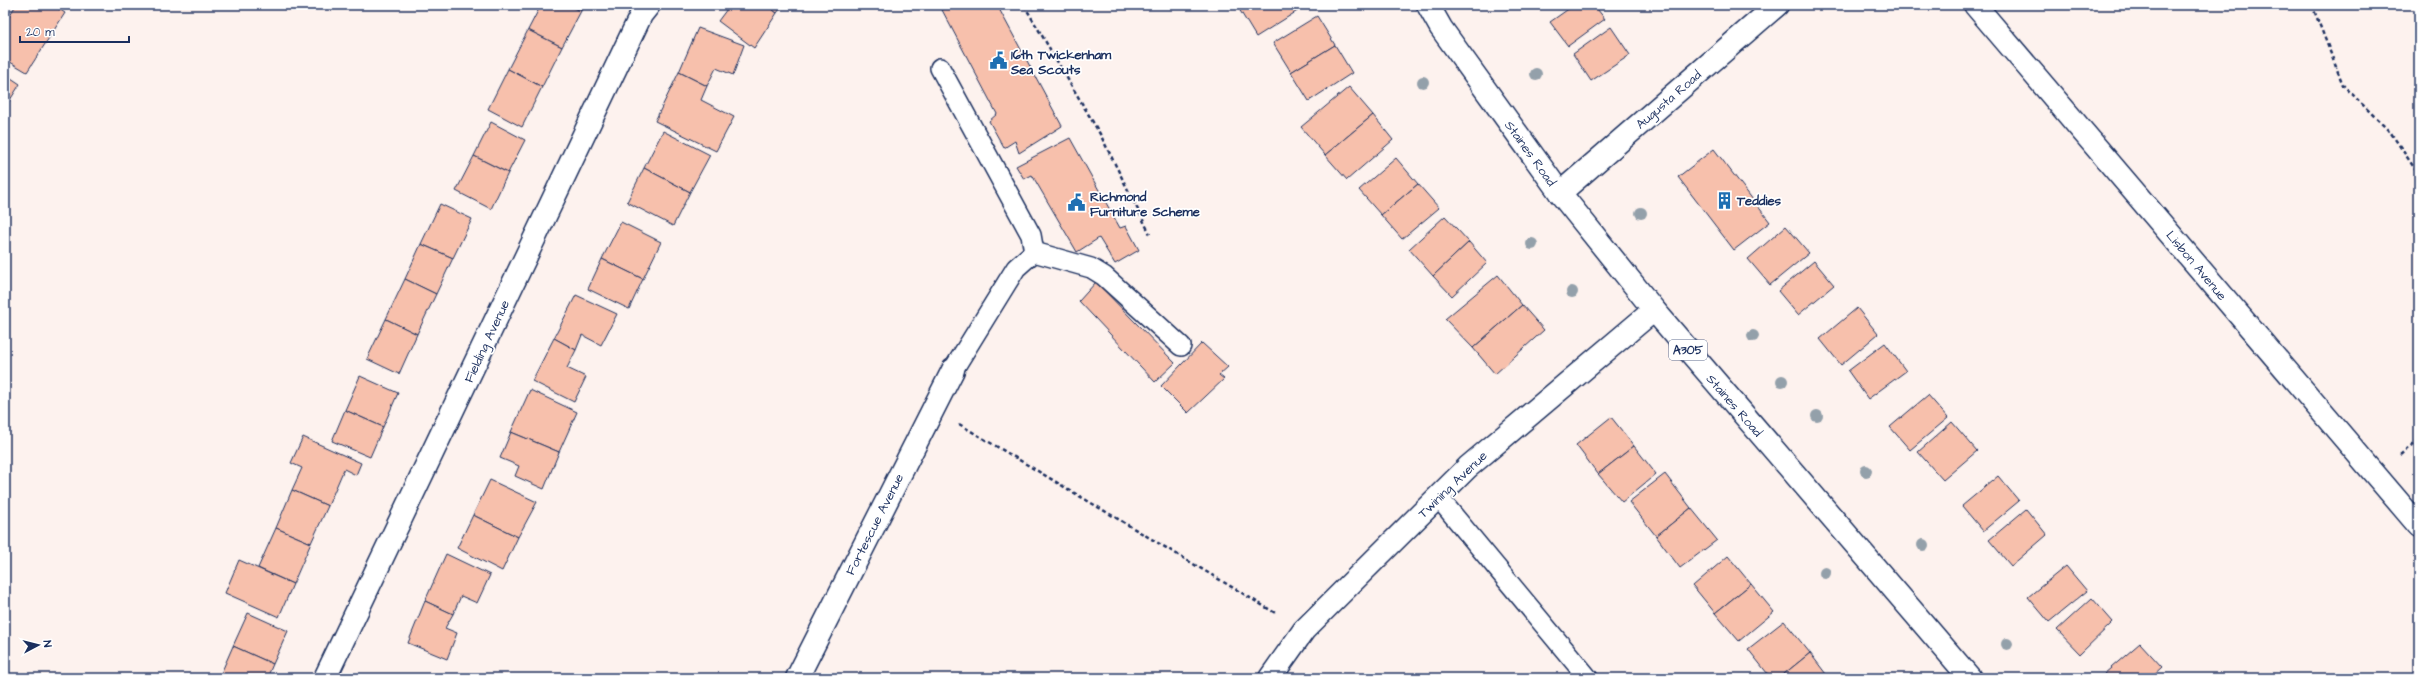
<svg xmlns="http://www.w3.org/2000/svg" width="2424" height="683" viewBox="0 0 2424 683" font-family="'Architects Daughter',sans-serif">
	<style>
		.building { fill: #f7c0ac; stroke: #1b2f5e }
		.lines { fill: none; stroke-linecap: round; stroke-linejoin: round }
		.lane-casing { stroke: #1b2f5e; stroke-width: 22 }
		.street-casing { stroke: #1b2f5e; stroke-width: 25 }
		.primary-casing { stroke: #1b2f5e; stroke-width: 25 }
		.path { stroke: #1b2f5e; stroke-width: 2.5; stroke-dasharray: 4 3; stroke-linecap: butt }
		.lane { stroke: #fff; stroke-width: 19 }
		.street { stroke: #fff; stroke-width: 22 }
		.primary { stroke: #fff; stroke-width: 22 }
		.tree { fill: #93a0aa }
		.labels { text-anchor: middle; stroke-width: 3.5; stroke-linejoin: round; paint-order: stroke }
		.shield { fill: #fff; stroke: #5f6d8e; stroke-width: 1 }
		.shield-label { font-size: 12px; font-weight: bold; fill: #1b2f5e }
		.poi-label { font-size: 13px; font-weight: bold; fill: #1b2f5e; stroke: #fff; text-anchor: start }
		.street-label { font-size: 13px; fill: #1b2f5e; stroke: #fff }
	</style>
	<rect width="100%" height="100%" fill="#fdf2ee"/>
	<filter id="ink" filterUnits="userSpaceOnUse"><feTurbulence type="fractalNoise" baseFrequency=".025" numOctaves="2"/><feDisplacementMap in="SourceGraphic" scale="8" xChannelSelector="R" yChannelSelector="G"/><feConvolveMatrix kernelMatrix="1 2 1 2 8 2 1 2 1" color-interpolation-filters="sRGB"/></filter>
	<g filter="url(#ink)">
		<g class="building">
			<polygon points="16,5 53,5 65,13 27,72 5,59 5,23"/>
			<polygon points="541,5 569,5 581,11 562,47 528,30"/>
			<polygon points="569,5 584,5 581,11"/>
			<polygon points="730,5 767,5 777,13 754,48 718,21"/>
			<polygon points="767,5 783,5 777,13"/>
			<polygon points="946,5 997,5 1062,126 1019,153 1015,141 1004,148 989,121 997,114 941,8"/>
			<polygon points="1244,5 1307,5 1256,37 1239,9"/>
			<polygon points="1574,5 1594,5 1605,19 1568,46 1550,22"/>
			<polygon points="1317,16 1335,45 1291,72 1273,43"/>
			<polygon points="1611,27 1630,55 1591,81 1573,54"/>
			<polygon points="698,28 744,45 733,75 716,68 707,86 679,72"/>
			<polygon points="528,30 562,47 542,87 508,69"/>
			<polygon points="1335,45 1352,73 1309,101 1291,72"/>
			<polygon points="508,69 542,87 522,127 488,109"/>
			<polygon points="679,72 707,86 701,100 734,117 716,151 655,121"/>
			<polygon points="5,74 20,84 5,108"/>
			<polygon points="1349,87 1373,115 1325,155 1301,127"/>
			<polygon points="1373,115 1393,140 1347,180 1325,155"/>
			<polygon points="491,122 525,140 508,173 474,156"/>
			<polygon points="663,131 710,155 690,192 644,168"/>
			<polygon points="1070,138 1120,228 1126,226 1139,250 1115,264 1099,238 1077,252 1032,175 1024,179 1016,166"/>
			<polygon points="1714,149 1770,222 1734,250 1678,177"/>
			<polygon points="474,156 508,173 491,209 456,191"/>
			<polygon points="1396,158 1418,184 1381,215 1359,190"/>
			<polygon points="644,168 690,192 673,226 627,202"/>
			<polygon points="1418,184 1439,208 1402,239 1381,215"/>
			<polygon points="440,204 472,219 453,258 421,244"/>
			<polygon points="1445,216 1469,242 1433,276 1409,249"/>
			<polygon points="621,222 661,242 643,279 602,259"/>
			<polygon points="1786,226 1809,253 1770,285 1748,259"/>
			<polygon points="1469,242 1487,263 1452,296 1433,276"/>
			<polygon points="421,244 453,258 436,294 405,279"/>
			<polygon points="602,259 643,279 629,309 588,289"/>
			<polygon points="1814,261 1834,285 1798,315 1778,291"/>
			<polygon points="1498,275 1522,305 1473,348 1445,319"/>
			<polygon points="405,279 436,294 417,334 386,319"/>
			<polygon points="1096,282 1175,363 1155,382 1079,301"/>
			<polygon points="576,295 617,314 601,345 582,335 576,350 554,338"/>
			<polygon points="1522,305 1544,330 1495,374 1473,348"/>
			<polygon points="1857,308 1878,334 1841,365 1820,339"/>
			<polygon points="386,319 417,334 399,374 367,359"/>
			<polygon points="554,338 576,350 567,368 586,377 574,402 532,381"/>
			<polygon points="1202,343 1228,367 1219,375 1224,379 1188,413 1161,386"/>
			<polygon points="1885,343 1906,371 1868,399 1848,371"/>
			<polygon points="360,376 398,393 383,427 345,410"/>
			<polygon points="530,390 577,412 559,452 511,432"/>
			<polygon points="1928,395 1948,418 1910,450 1890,427"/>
			<polygon points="345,410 383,427 370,457 332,441"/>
			<polygon points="1611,417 1634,446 1598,474 1576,445"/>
			<polygon points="1952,422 1977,451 1943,480 1918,452"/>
			<polygon points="511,432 559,452 544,489 515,476 519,466 500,458"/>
			<polygon points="303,437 361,463 356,475 344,469 328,506 292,490 302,468 291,463"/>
			<polygon points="1634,446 1656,474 1622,502 1598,474"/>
			<polygon points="1665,474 1691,508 1656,536 1629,502"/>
			<polygon points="1998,476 2019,501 1983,531 1962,506"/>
			<polygon points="490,480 537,502 518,537 473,515"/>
			<polygon points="292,490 328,506 311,543 276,528"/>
			<polygon points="1691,508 1717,540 1680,568 1656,536"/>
			<polygon points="2026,509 2047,535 2011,566 1989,540"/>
			<polygon points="473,515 518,537 502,571 457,548"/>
			<polygon points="276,528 311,543 293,584 258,568"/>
			<polygon points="446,554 490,575 477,603 461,596 453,614 425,601"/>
			<polygon points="1728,556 1751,584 1715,613 1693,586"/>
			<polygon points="239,560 293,584 279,617 225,593"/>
			<polygon points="2066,566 2087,591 2049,622 2028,597"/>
			<polygon points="1751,584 1774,612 1739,641 1715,613"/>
			<polygon points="2092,598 2113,622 2080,654 2057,630"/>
			<polygon points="425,601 453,614 445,628 457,633 447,659 408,643"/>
			<polygon points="248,613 288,631 273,664 233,646"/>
			<polygon points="1784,621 1810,653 1779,678 1771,678 1748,649"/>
			<polygon points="2140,643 2162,667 2150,678 2107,678 2104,674"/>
			<polygon points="233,646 273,664 267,678 219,678"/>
			<polygon points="1810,653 1829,678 1779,678"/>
		</g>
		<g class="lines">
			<defs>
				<g id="lane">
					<polyline points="940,68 1031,235 1034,252 1016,268 953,370"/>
					<polyline points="1034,252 1091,268 1104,276 1181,346"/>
					<polyline points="1438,497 1588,678"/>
				</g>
				<g id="street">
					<polyline points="1975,5 2419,526"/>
					<polyline points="1560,193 1777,5"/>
					<polyline points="325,678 641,15 649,5"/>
					<polyline points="797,678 953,370"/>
					<polyline points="1270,678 1304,630 1468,467 1654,310"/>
				</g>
				<polyline id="primary" points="1428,5 1441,28 1560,193 1654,310 1970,678"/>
			</defs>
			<use href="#lane" class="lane-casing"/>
			<use href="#street" class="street-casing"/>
			<use href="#primary" class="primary-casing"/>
			<g class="path">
				<polyline points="1024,5 1100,134 1150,234"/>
				<polyline points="2312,5 2343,85 2391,133 2419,175"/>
				<polyline points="959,424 1277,614"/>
				<polyline points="2400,455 2419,439"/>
			</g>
			<use href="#lane" class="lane"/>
			<use href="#street" class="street"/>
			<use href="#primary" class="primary"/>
		</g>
		<g class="tree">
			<circle cx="1536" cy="74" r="6"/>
			<circle cx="1423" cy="82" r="6"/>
			<circle cx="1641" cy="213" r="6"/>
			<circle cx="1532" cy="244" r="6"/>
			<circle cx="1572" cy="292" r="6"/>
			<circle cx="1753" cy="336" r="6"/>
			<circle cx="1782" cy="381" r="6"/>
			<circle cx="1817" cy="416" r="6"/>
			<circle cx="1866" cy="471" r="6"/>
			<circle cx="1923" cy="545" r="6"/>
			<circle cx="1825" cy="573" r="6"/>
			<circle cx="2007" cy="644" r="6"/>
		</g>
	</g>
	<defs>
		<symbol id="civic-bare" viewBox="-9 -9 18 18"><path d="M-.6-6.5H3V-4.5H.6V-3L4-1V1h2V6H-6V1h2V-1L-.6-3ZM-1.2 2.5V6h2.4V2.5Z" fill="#1f6fb2" stroke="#fff" stroke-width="2.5" paint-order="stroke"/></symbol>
		<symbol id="building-bare" viewBox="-9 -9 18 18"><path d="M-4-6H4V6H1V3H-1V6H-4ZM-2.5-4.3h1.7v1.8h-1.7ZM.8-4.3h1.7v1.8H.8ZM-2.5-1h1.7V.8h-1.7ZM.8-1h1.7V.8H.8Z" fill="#1f6fb2" stroke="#fff" stroke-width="2.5" paint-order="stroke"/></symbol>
	</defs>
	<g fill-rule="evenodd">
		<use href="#civic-bare" x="986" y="48" width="25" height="25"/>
		<use href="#building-bare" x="1712" y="188" width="25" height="25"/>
		<use href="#civic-bare" x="1064" y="190" width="25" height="25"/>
	</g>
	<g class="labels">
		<rect class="shield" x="1669" y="340" width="38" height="20" rx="3"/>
		<g class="shield-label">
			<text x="1688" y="354">A305</text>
		</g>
		<g class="poi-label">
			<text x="1011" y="59">16th Twickenham<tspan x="1011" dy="15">Sea Scouts</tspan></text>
			<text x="1090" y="201">Richmond<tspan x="1090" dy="15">Furniture Scheme</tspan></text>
			<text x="1737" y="205">Teddies</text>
		</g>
		<g class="street-label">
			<text transform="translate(1668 99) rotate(-41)" y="5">Augusta Road</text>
			<text transform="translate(1531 153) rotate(54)" y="5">Staines Road</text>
			<text transform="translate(2197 265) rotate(50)" y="5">Lisbon Avenue</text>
			<text transform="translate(486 341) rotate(-65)" y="5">Fielding Avenue</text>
			<text transform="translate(1735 405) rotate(49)" y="5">Staines Road</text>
			<text transform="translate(1452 484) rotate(-44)" y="5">Twining Avenue</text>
			<text transform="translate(874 524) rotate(-63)" y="5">Fortescue Avenue</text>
		</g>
	</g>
	<rect width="2424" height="683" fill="none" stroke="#fff" stroke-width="20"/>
	<rect x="10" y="10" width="2404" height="663" fill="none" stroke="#1b2f5e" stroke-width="1.5" filter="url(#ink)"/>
	<g transform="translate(38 645) rotate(83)" stroke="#ffffff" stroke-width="3" paint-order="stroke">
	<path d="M0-3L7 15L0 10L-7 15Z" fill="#1b2f5e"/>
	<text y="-6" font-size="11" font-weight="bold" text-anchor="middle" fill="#1b2f5e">N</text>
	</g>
	<path d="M20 36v6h109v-6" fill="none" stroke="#1b2f5e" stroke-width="2"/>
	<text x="26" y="36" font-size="12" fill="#1b2f5e" stroke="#ffffff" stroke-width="3" paint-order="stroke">20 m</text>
</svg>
